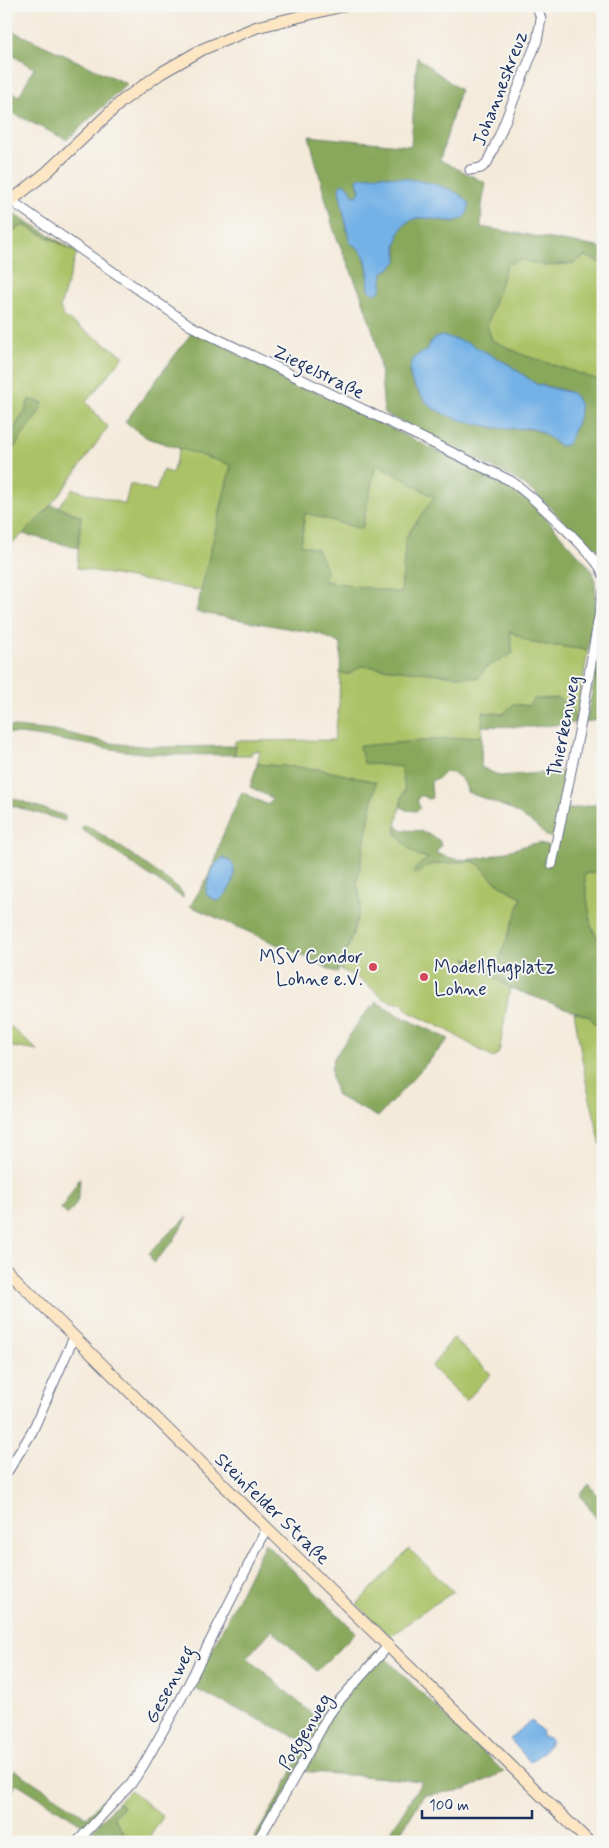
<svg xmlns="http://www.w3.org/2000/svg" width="609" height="1848" viewBox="0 0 609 1848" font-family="Mynerve,sans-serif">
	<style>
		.green { fill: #abc266; stroke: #637862 }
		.forest { fill: #88a85b; stroke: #526c5c; fill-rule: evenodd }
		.water { fill: #73b1e6; stroke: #4770a2 }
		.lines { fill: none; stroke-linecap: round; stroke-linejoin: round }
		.street-casing { stroke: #677089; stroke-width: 11 }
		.secondary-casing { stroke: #677089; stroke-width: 13 }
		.street { stroke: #fff; stroke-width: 9 }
		.secondary { stroke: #fce6c4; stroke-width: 11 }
		.poi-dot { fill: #d1495b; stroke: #f6f6f2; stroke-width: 2 }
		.labels { text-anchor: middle; stroke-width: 4; stroke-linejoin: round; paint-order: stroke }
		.street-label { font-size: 19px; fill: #1b2f5e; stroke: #f6f6f2 }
		.poi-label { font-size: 19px; fill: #1b2f5e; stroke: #f6f6f2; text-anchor: end }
	</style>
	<rect width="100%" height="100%" fill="#f6f6f2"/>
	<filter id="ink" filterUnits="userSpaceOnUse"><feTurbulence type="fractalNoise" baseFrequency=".02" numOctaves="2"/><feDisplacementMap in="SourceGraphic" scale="10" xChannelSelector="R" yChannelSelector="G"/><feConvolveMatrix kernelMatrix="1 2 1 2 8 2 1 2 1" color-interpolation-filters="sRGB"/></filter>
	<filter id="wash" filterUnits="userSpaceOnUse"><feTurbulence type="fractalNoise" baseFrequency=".0096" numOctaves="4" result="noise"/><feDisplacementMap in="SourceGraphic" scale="20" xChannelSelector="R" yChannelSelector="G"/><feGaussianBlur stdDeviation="1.12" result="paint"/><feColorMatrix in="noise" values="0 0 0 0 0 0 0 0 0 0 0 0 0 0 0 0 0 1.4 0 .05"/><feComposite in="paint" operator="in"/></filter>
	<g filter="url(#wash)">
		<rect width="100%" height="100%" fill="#f4eada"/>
		<g class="green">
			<path d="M23,225L77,252L60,307L64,317L124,356L86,402L108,427C77,470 49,516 6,548V459L38,414L43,403L29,399L25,412L6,439V234Z"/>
			<polygon points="585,256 598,260 603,264 603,385 596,379 523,355 492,340 487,326 506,264 522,260 545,266 574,263"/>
			<polygon points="180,448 231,465 201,591 77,568 81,516 58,507 73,489 125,504 130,484 156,491 163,470 172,473"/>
			<polygon points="376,463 434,497 406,537 401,593 324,581 301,545 305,513 362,529"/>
			<path d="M509,631L532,643L588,650L576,723L573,711L513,704L503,714L483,712L482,736L360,746L364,763L401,767L405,790L402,797L395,832L417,855L428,858L416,868L420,873L427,866L435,864L472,861L480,865L491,878L506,889L522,897L497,966L467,959L510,988L499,1053L493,1058L447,1030L409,1012L405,1008L404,1004C383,1001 384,999 369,986C361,979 349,974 340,969L352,937L361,904L357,883L376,782L319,769L257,764L260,751H252L251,755H235V741L334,740L339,705L340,673L349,674L362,666L479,678L484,668L512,653Z"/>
			<polygon points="603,871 603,941 599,941 591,926 584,874"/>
			<polygon points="574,1012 590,1017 603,1034 603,1096 601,1096 603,1103 603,1145 601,1145 586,1082"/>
			<polygon points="10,1026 38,1051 6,1046 6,1032"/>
			<polygon points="453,1338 491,1374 466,1401 431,1367"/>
			<polygon points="409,1549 454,1592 425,1610 390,1637 357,1604"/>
			<path d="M130,1790L163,1817L146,1842H130C125,1833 117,1826 114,1817L123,1806L118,1802Z"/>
		</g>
		<g class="forest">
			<polygon points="6,28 127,84 67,140 6,110 6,88 19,96 34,68 6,52"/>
			<path d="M417,57L460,90L440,160L486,183L482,205L481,227L603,248V264L585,256L574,263L545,266L522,260L507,264L487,326L492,340L523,355L596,379L603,385V565C575,535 551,503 517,480L384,413L381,376L376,341L361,295L334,231L309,136L411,146ZM380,175L441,186L456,222C431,219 403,208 397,241C396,247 398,252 397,257C396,261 393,265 391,268L383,271L382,275L369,290L367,267L363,252L346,223L339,189L342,183L349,186L353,195L357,196L360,191L357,183ZM431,341L508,364L536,384L568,391L576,397L580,407V413L567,444L560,446L544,433L532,429L494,428L456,418L423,399L413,384L409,374L419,354L424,352Z"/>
			<polygon points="12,212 77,252 24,225 6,234 6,217"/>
			<path d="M193,331L512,488L532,503L592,570C601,595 592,624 588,650L532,643L510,631L513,653L485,668L479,678L362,666L349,674L340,673L341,644L320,634L196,612L231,465L147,438L125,422ZM376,463L434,497L406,537L401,593L325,581L326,569L317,549L301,545L305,513L362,529Z"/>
			<polygon points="29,399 43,403 38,414 6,459 6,439 25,412"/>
			<polygon points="52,505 81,516 78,548 23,534"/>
			<polygon points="603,636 603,719 586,722"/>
			<polygon points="558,698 570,705 576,723 531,727 482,726 483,712 503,714 513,704 528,706 534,699"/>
			<path d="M6,726L63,732L110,743L130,745L159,747L235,746V755C207,754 179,756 151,754C102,750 55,736 6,733Z"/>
			<path d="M482,736L481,767L500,776L567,771L559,811L603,803V871L584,874L591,926L599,940L603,941V1034L590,1017L510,988L465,958L497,966L522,897L506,889L491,878L480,865L472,861L435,864L427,866L416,875L413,872L416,868L428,858C424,856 419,856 416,854C409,850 395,835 395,827L397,826C405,833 411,829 420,831C427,833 433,837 439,840L441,845L436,853C471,868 497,853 531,844L539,843L551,846L554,838L546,836L536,826L511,809L467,792C466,780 457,773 446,771L438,779L432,780L431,784L432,798L428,799L424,796H420L417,800L420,808L416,811L406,810L401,807L402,797L405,790L401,767L364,763L359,746Z"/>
			<polygon points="257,764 319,769 376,782 357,883 361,904 352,937 337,973 303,956 190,906 207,879 216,859 221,839 242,792 268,805 272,798 250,787"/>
			<polygon points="6,796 60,814 65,816 65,821 6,804"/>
			<path d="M84,825C91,825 172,882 181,891C183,893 183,895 183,898L81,829Z"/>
			<path d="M377,1002L394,1013L449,1039L378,1117L337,1096C333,1083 328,1072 334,1058L363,1015Z"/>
			<path d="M80,1178C79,1196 80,1202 67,1215L61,1209Z"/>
			<polygon points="188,1217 172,1243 153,1263 149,1253 169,1233"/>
			<polygon points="589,1484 603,1503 603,1528 580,1495"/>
			<polygon points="265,1543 356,1632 317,1671 272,1630 247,1657 320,1721 329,1704 377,1650 504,1772 465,1790 424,1795 395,1842 384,1842 422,1781 299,1771 257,1842 252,1842 283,1790 306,1742 193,1688"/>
			<polygon points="15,1770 87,1817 102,1800 108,1802 85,1826 16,1783 6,1809 6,1789"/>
			<path d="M118,1802L123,1806L114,1817C117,1826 125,1833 130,1842H124L123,1838L112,1831L100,1842H82Z"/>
		</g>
		<g class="water">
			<path d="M380,175C402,178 458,183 469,204C465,247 407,189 397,242C395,248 397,255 397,261L391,268L383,272L381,290L375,294L369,290C368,271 370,253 350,243L349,240L339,189L340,185L342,183L349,186L353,195L357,196L360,191L357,180L358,178Z"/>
			<path d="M443,336L469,343L508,364L536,384L572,393C576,397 579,402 580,407C581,414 571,438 567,445L560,446C551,440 545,432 534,429C526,427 517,429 508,429C486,427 453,420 434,409C428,405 423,398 419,392C414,386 409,379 410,371C410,361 415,355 424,352C433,343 429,338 443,336Z"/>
			<path d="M224,858C244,864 231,893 218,901L208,896L206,893C207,882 213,861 224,858Z"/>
			<polygon points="531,1720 542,1731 541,1736 545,1738 548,1737 552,1741 542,1753 530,1762 510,1739"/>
		</g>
	</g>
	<g filter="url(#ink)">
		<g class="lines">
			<defs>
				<g id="street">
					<polyline points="470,170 481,168 487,163 500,134 537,41 541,19 537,6"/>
					<path d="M14,200L17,205L191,326L511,481C528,493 599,557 603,574"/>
					<polyline points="552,864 580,727 603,593"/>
					<polyline points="6,1474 32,1432 74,1337"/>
					<polyline points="77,1842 131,1784 143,1766 182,1697 267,1528"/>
					<polyline points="257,1842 298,1771 328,1716 338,1702 389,1645"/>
				</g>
				<g id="secondary">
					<polyline points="6,205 47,172 122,101 161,73 203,49 257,27 342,6"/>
					<polyline points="6,1269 267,1528 589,1842"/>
				</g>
			</defs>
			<use href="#street" class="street-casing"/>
			<use href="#secondary" class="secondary-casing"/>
			<use href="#street" class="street"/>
			<use href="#secondary" class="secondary"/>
		</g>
	</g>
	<g class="poi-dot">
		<circle cx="373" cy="967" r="5"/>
		<circle cx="424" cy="977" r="5"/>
	</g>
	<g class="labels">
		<g class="street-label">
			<text transform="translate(499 88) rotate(-69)" y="7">Johanneskreuz</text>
			<text transform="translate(319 371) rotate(26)" y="7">Ziegelstraße</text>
			<text transform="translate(563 726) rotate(-79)" y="7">Thierkenweg</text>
			<text transform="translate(273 1508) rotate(44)" y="7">Steinfelder Straße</text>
			<text transform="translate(169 1684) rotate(-62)" y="7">Gesenweg</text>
			<text transform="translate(304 1731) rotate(-59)" y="7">Poggenweg</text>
		</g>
		<g class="poi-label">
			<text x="363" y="963">MSV Condor<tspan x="363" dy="22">Lohne e.V.</tspan></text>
			<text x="434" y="973" text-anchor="start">Modellflugplatz<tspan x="434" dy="22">Lohne</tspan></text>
		</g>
	</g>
	<rect width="609" height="1848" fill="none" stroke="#f6f6f2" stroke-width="25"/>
	<path d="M422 1810v8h110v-8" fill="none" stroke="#1b2f5e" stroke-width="2.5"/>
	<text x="429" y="1810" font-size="15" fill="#1b2f5e" stroke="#f6f6f2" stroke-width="4" paint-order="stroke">100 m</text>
</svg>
